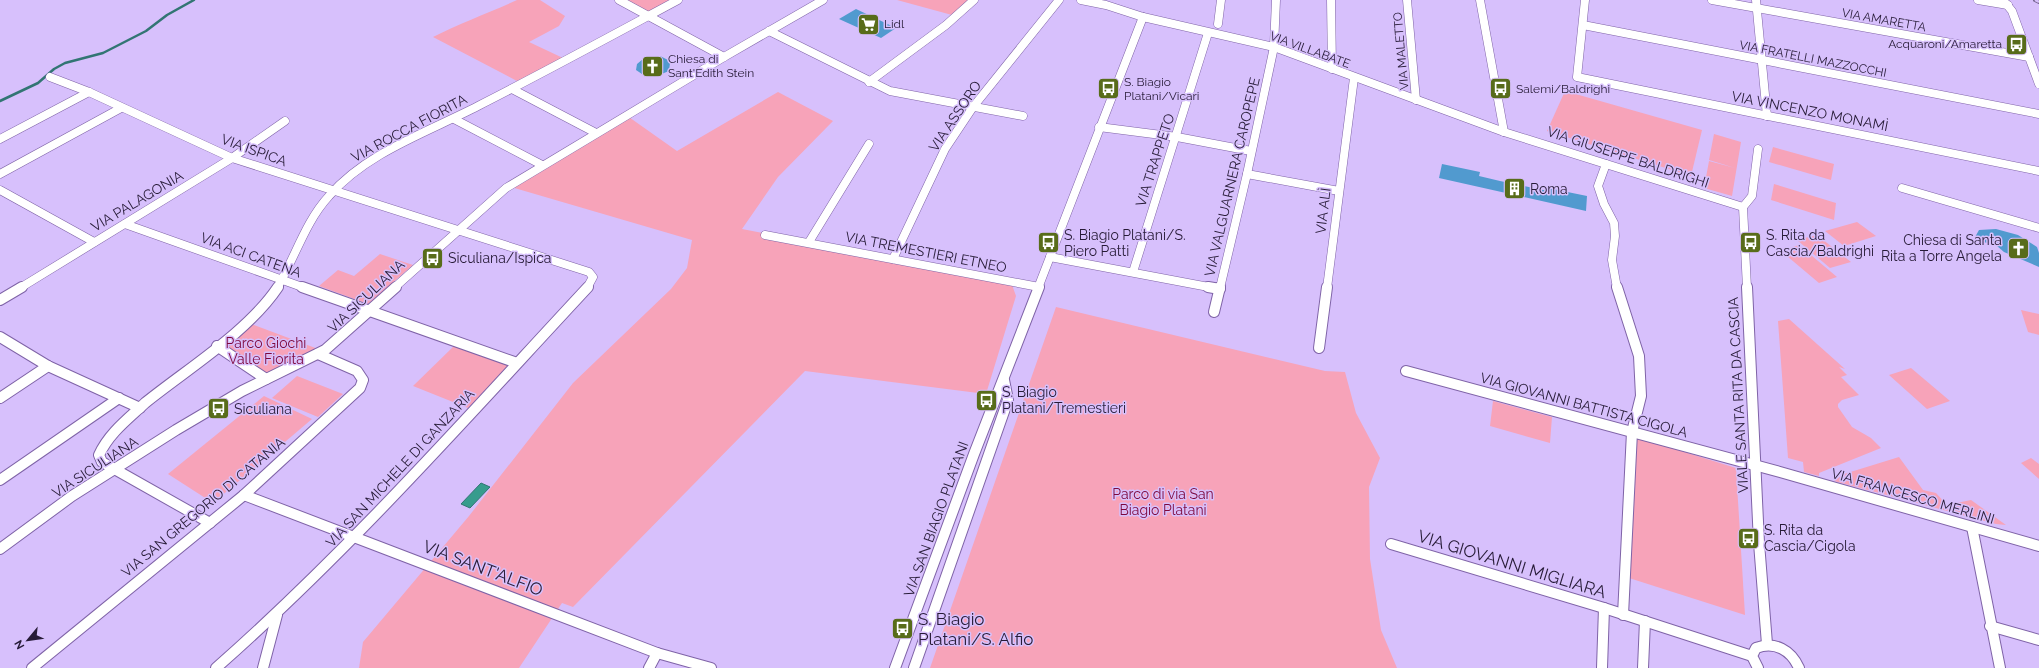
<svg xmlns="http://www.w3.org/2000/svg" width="2039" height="668" viewBox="0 0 2039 668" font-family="Raleway,sans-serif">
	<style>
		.green { fill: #f7a3b9 }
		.water { fill: #379c8d; stroke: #327573 }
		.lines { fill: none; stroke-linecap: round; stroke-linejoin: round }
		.stream { stroke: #327573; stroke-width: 2.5 }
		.building { fill: #519acf }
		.street-far1-casing { stroke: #7f63a7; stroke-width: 9 }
		.street-casing { stroke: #7f63a7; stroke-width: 12 }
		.street-far1 { stroke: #fff; stroke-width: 8 }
		.street { stroke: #fff; stroke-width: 10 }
		.rail-casing { stroke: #73628c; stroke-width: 4 }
		.rail { stroke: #d7c0fc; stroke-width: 2.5; stroke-dasharray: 8; stroke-linecap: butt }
		.labels { text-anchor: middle; stroke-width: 3; stroke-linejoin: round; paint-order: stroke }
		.far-street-label { font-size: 12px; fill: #271b37; stroke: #d7c0fc }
		.far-poi-label { font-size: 12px; fill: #271b37; stroke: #d7c0fc; text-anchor: start }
		.street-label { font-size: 14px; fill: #271b37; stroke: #d7c0fc }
		.poi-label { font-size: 14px; fill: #271b37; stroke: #d7c0fc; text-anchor: start }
		.park-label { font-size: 14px; fill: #7e083d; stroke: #d7c0fc }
		.near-street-label { font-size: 17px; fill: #271b37; stroke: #d7c0fc }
		.near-poi-label { font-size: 17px; fill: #271b37; stroke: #d7c0fc; text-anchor: start }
	</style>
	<rect width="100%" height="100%" fill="#d7c0fc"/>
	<g class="green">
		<path d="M517,0H540L565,16L559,26L529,42L563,58L517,81L433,37C460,23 489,13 517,0Z"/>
		<polygon points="626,0 673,0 649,13"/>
		<polygon points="897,0 968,0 952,15"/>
		<polygon points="1565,91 1702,130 1691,176 1547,131"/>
		<polygon points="778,92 833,121 778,177 742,229 1011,282 1016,296 986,394 805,371 573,607 562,603 519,668 359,668 363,642 469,516 573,383 671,289 687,268 692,240 511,187 626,115 677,151"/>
		<polygon points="1714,134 1741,142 1732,196 1704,188 1709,161 1735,168 1709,160"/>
		<polygon points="1773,147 1834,164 1831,180 1769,162"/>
		<polygon points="1774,184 1836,203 1834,220 1771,200"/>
		<polygon points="1857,222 1876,236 1844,246 1825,231"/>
		<polygon points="1817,235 1851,262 1830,268 1797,240"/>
		<polygon points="1799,245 1837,277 1819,283 1781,251"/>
		<polygon points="380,254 413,265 368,304 319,286 338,270 354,276"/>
		<polygon points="1056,307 1325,371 1345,372 1356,413 1380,458 1369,487 1370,559 1381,630 1397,668 930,668"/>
		<polygon points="2021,310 2039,314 2039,335 2028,332"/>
		<polygon points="1789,319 1845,369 1839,367 1847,375 1841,377 1859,395 1842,400 1838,404 1838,407 1852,427 1871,438 1881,448 1819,473 1819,476 1804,472 1803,462 1788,458 1778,321"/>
		<polygon points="246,322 318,349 265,375 219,346"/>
		<polygon points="455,345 511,363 468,408 413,386"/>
		<polygon points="1911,368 1950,401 1927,409 1889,375"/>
		<polygon points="297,376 343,394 318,417 272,398"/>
		<polygon points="264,396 312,419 213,503 168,474"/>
		<polygon points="1493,401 1552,417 1550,443 1490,426"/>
		<polygon points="1636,437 1736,468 1745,615 1629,578"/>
		<polygon points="1899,457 1923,490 1936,493 1947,505 1971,500 2006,525 1996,524 1834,481 1844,474"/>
		<polygon points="2031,458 2039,464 2039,479 2021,463"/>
	</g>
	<polygon class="water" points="481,483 490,487 470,508 461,504"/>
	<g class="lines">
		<polyline class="stream" points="0,101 38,83 54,69 65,63 103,53 146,31 167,15 194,0"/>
	</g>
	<g class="building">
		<polygon points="856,9 896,28 881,38 839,19"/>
		<polygon points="660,56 668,60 670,63 669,71 654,77 652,75 642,74 636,70 637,64 643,59"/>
		<polygon points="1442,164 1480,172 1479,176 1500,181 1548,191 1548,188 1587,196 1586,211 1439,178"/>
		<polygon points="1996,229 2018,235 2037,247 2039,253 2039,267 2004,252 1997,246 1974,239 1979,230"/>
	</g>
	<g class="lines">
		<defs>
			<g id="street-far1">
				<polyline points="619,0 724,57"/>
				<polyline points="1081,0 1106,5 1143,17 1274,47 1504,132 1743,207"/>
				<polyline points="1331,0 1332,69"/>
				<polyline points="1407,0 1416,100"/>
				<polyline points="1480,0 1504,132"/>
				<polyline points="1585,0 1577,77 2039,171"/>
				<polyline points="1712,0 2029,57"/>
				<polyline points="1756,0 1767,116"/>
				<polyline points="1978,0 2008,5"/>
				<polyline points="2003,0 2012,11 2039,84"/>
				<polyline points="1218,24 1221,0"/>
				<polyline points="1583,25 2039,114"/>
				<polyline points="769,31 890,91 1023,116"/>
				<polyline points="50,77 89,92 232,158 589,272 593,277 587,288"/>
				<polyline points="869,82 946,25 974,0"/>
				<polyline points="512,89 596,133"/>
				<polyline points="454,119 542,165"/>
				<polyline points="1099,127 1177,137 1251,151"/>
				<polyline points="0,139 89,92"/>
				<polyline points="1606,164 1598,186 1604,204 1614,223 1615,236 1612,260 1617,288"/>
				<polyline points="0,174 121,108"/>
				<polyline points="1247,174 1339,191"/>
				<polyline points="1902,188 2039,228"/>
				<polyline points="0,190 94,242"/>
				<polyline points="125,224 305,288"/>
				<polyline points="765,235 1039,287"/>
				<polyline points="809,242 869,144"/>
				<polyline points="1050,257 1214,288"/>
				<polyline points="893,259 945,149 973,107 1059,0"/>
				<polyline points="1133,272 1208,33"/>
				<polyline points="20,288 232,158 285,121"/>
				<path d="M277,288C295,258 305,222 329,196C367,152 428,132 478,106C545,72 611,36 678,0"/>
				<polyline points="394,288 506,188 724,57 823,0"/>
				<polyline points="1038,288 1143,17"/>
				<polyline points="1220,288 1247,174 1274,47 1276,0"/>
				<polyline points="1327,288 1354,78"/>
				<polyline points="1747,288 1743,207 1752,196 1758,149"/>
			</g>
			<g id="street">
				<polyline points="302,287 517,363"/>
				<polyline points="1208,287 1220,289"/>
				<polyline points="1617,287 1639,356 1641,396 1632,432 1623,615"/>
				<polyline points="1747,287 1759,543 1767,644"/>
				<polyline points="0,300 22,287"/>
				<polyline points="1214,312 1220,287"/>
				<polyline points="0,337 48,366 140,408"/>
				<polyline points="217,346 266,379"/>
				<polyline points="1319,348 1327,287"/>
				<polyline points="1406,371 1780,472 2039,546"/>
				<polyline points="0,398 48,366"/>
				<polyline points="0,480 119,398"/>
				<polyline points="244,495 657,653 711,668"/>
				<path d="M210,523L102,462L99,455C109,433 128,419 145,403C187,369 248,332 278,287"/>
				<polyline points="1972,527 2000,668"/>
				<polyline points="1391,544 1604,608 1752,656"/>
				<polyline points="0,549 72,496 176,430 242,391 325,350 396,287"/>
				<polyline points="1990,626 2039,640"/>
				<polyline points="32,668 244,495 360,388 363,380 357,371 318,354"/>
				<path d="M216,668C350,550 467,417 588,287"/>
				<polyline points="263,668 277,615"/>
				<polyline points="649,668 657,653"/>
				<polyline points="895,668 974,454 1039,287"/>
				<polyline points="914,668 1008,400 1004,380"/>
				<polyline points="1602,668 1604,608"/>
				<polyline points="1643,668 1645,621"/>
				<path d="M1758,668L1752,656L1756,648C1775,641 1791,650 1799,668"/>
			</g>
		</defs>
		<use href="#street-far1" class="street-far1-casing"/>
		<use href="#street" class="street-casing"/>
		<use href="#street-far1" class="street-far1"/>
		<use href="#street" class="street"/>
		<defs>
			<polyline id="rail" points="2035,0 2039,2"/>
		</defs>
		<use href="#rail" class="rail-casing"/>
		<use href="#rail" class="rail"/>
	</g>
	<defs>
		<symbol id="supermarket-square" viewBox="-11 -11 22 22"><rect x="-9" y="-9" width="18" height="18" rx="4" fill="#586c1a" stroke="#d7c0fc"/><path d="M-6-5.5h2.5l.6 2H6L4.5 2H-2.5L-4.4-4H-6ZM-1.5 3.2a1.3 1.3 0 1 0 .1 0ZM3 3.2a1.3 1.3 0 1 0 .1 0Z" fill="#fff"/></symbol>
		<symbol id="bus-square" viewBox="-11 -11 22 22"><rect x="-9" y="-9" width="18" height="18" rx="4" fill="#586c1a" stroke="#d7c0fc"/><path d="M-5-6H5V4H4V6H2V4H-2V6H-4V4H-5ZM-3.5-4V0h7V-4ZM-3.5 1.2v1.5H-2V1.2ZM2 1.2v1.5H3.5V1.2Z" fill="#fff"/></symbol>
		<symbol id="church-square" viewBox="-11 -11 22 22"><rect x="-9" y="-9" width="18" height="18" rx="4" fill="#586c1a" stroke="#d7c0fc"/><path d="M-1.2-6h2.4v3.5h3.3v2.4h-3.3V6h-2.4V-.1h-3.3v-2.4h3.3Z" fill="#fff"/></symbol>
		<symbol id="building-square" viewBox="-11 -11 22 22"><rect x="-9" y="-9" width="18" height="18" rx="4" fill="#586c1a" stroke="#d7c0fc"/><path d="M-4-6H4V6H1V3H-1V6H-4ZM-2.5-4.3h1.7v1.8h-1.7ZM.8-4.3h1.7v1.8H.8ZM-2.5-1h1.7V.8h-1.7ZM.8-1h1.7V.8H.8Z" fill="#fff"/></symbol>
	</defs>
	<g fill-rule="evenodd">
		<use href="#supermarket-square" x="856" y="12" width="25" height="25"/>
		<use href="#bus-square" x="2004" y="32" width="25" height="25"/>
		<use href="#church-square" x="640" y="54" width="25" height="25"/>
		<use href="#bus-square" x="1096" y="76" width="25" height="25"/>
		<use href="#bus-square" x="1488" y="76" width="25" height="25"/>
		<use href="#building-square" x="1502" y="176" width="25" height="25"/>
		<use href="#bus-square" x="1036" y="230" width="25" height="25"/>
		<use href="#bus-square" x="1738" y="230" width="25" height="25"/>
		<use href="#church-square" x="2006" y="236" width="25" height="25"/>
		<use href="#bus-square" x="420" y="246" width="25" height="25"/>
		<use href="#bus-square" x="974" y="388" width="25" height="25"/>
		<use href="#bus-square" x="206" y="396" width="25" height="25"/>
		<use href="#bus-square" x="1736" y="526" width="25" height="25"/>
		<use href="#bus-square" x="890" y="616" width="25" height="25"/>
	</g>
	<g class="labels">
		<g class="far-street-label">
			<text transform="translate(1884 20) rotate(10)" y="4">VIA AMARETTA</text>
			<text transform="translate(1310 50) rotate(20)" y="4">VIA VILLABATE</text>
			<text transform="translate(1401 51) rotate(-95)" y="4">VIA MALETTO</text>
			<text transform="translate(1813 59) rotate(11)" y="4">VIA FRATELLI MAZZOCCHI</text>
		</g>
		<g class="far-poi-label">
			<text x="884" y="28">Lidl</text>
			<text x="2002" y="48" text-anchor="end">Acquaroni/Amaretta</text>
			<text x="668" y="63">Chiesa di<tspan x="668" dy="14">Sant'Edith Stein</tspan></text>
			<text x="1124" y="86">S. Biagio<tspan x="1124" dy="14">Platani/Vicari</tspan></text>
			<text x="1516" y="93">Salemi/Baldrighi</text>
		</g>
		<g class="street-label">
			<text transform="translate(1810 111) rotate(11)" y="5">VIA VINCENZO MONAMÌ</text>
			<text transform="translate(955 116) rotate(-56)" y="5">VIA ASSORO</text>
			<text transform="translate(409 128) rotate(-28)" y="5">VIA ROCCA FIORITA</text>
			<text transform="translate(254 150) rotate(20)" y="5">VIA ISPICA</text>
			<text transform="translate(1628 157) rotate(18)" y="5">VIA GIUSEPPE BALDRIGHI</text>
			<text transform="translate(1155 160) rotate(-72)" y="5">VIA TRAPPETO</text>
			<text transform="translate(1232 177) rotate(-77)" y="5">VIA VALGUARNERA CAROPEPE</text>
			<text transform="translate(137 201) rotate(-31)" y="5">VIA PALAGONIA</text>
			<text transform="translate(1323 211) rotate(-83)" y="5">VIA ALÌ</text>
			<text transform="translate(926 252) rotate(11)" y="5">VIA TREMESTIERI ETNEO</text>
			<text transform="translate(251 255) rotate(20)" y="5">VIA ACI CATENA</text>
			<text transform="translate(366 296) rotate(-43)" y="5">VIA SICULIANA</text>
			<text transform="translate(1738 395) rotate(-93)" y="5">VIALE SANTA RITA DA CASCIA</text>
			<text transform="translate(1584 405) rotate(15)" y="5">VIA GIOVANNI BATTISTA CIGOLA</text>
			<text transform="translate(95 467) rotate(-33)" y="5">VIA SICULIANA</text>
			<text transform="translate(400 468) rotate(-47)" y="5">VIA SAN MICHELE DI GANZARIA</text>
			<text transform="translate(1913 496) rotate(16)" y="5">VIA FRANCESCO MERLINI</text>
			<text transform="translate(203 507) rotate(-40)" y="5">VIA SAN GREGORIO DI CATANIA</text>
			<text transform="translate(936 519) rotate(-70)" y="5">VIA SAN BIAGIO PLATANI</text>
		</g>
		<g class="poi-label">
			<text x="1530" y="194">Roma</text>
			<text x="1064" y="240">S. Biagio Platani/S.<tspan x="1064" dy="16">Piero Patti</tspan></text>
			<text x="1766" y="240">S. Rita da<tspan x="1766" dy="16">Cascia/Baldrighi</tspan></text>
			<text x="2002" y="245" text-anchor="end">Chiesa di Santa<tspan x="2002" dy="16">Rita a Torre Angela</tspan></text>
			<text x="448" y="263">Siculiana/Ispica</text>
			<text x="1002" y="397">S. Biagio<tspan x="1002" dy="16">Platani/Tremestieri</tspan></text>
			<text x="234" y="414">Siculiana</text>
			<text x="1764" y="535">S. Rita da<tspan x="1764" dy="16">Cascia/Cigola</tspan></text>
		</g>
		<g class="park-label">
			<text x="266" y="348">Parco Giochi<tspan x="266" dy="16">Valle Fiorita</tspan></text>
			<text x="1163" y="499">Parco di via San<tspan x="1163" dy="16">Biagio Platani</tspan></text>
		</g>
		<g class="near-street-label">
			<text transform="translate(1512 564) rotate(17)" y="6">VIA GIOVANNI MIGLIARA</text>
			<text transform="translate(483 568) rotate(21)" y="6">VIA SANT'ALFIO</text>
		</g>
		<g class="near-poi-label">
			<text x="918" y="625">S. Biagio<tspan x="918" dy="20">Platani/S. Alfio</tspan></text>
		</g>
	</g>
	<g transform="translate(28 640) rotate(241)" stroke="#d7c0fc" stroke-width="3" paint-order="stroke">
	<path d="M0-3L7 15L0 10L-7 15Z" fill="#271b37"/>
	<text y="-6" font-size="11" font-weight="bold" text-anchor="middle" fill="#271b37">N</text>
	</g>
</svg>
